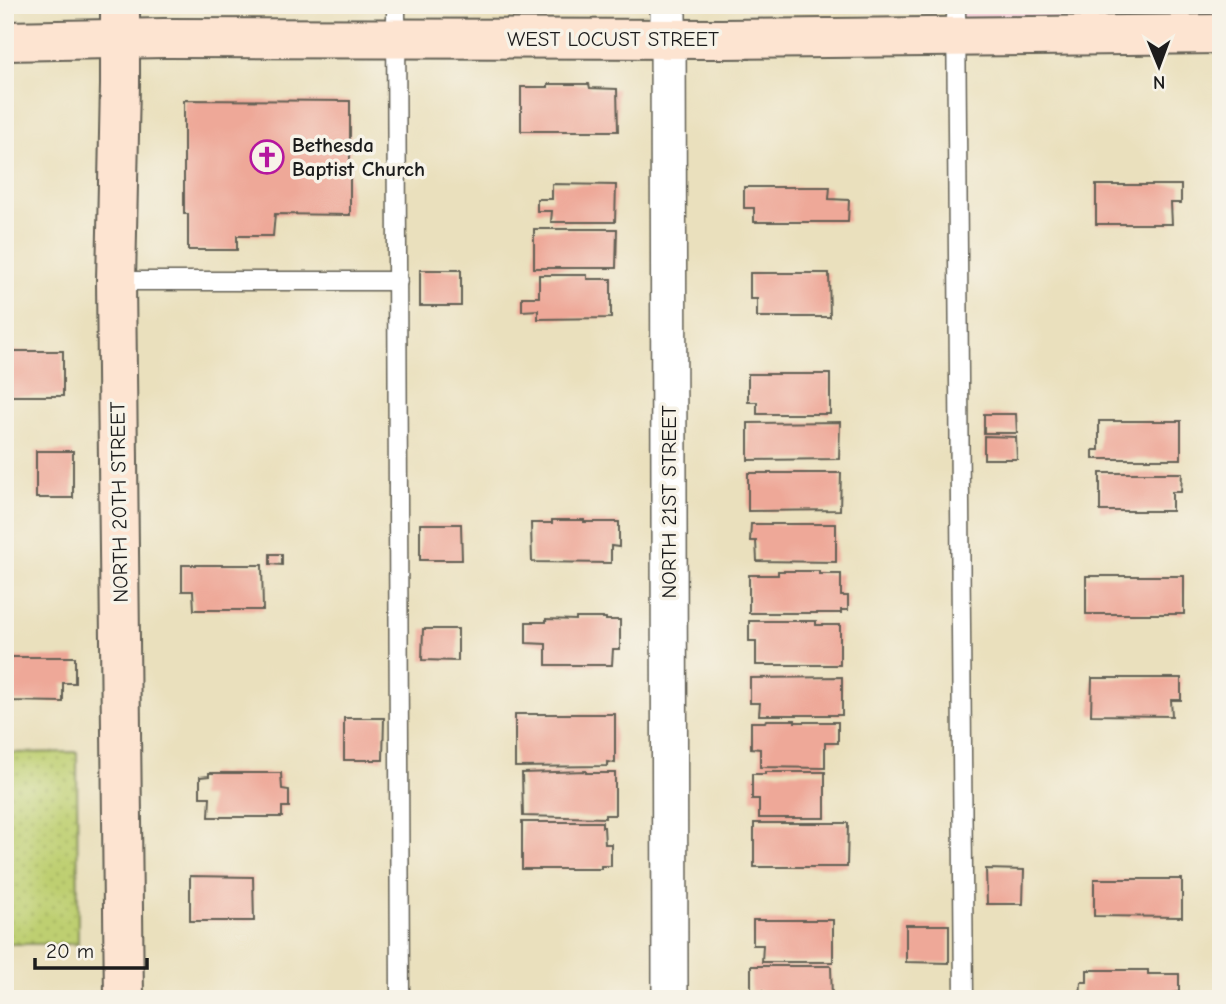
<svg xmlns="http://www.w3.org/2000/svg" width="1226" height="1004" viewBox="0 0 1226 1004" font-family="'Comic Neue',sans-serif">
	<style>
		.built { fill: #f6cfd8 }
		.grass { fill: url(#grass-dots); stroke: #6d7646; stroke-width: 2 }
		.building { fill: #eea898 }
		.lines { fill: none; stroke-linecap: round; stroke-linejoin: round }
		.lane-casing { stroke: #646154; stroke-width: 21 }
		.street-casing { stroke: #646154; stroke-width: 38 }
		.secondary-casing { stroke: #646154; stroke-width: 42 }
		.lane { stroke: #fff; stroke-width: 18 }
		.street { stroke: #fff; stroke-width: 35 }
		.secondary { stroke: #fde4d1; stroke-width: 38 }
		.labels { text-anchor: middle; stroke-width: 7; stroke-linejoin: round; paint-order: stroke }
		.street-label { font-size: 21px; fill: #1c1c1c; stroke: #f7f3e8 }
		.poi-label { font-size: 21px; font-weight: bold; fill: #1c1c1c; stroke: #f7f3e8; text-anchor: start }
	</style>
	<defs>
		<pattern id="grass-dots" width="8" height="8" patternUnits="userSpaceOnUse" patternTransform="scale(1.75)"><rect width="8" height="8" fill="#becf71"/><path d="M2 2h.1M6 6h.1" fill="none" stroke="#a3b161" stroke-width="1.8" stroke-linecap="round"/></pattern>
	</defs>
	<rect width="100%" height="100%" fill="#f7f3e8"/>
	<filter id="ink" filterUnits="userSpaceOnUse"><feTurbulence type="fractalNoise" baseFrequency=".0143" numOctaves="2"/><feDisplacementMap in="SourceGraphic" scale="14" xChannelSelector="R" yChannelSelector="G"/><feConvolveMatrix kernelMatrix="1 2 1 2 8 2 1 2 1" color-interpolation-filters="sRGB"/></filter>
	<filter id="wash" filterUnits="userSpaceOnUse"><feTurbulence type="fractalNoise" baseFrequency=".00686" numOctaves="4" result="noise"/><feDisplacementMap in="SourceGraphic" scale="28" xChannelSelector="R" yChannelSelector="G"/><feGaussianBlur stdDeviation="1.57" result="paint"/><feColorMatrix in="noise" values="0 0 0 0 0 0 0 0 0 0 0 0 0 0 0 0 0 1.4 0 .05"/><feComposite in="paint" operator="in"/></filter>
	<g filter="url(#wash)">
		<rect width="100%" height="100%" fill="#eae0bd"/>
		<polygon class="built" points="956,5 1221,5 1221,34 957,36"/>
		<polygon class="grass" points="77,752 78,944 5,944 5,753"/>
		<g id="blocks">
			<g class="building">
				<polygon points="548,84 589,84 590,88 617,89 618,131 521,131 521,87 548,87"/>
				<polygon points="184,100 350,101 350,215 275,214 273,236 237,236 237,250 188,250 188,214 184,214"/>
				<polygon points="552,184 616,185 615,222 551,222 552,211 537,211 537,199 552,199"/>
				<polygon points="1096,185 1181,185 1181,203 1171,203 1172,224 1096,224"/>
				<polygon points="744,187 830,187 829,199 849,200 848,222 754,222 754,208 744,208"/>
				<polygon points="534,229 617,229 616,268 534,268"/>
				<rect x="420" y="270" width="41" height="36"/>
				<polygon points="750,273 829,273 830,317 757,317 757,299 750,299"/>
				<polygon points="539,275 587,275 587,279 611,279 611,318 538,319 538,310 522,311 522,297 539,297"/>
				<rect x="5" y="351" width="58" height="45"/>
				<polygon points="748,374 830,374 830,414 757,414 757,402 748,402"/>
				<polygon points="984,414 1016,414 1017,433 984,433"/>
				<polygon points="1099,421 1181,421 1181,459 1093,459 1093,450 1099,450"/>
				<polygon points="840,422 839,459 748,460 748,423"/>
				<polygon points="984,436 1016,437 1017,459 984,459"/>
				<rect x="36" y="451" width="37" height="47"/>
				<polygon points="748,473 841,473 840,510 748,511"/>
				<polygon points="1100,473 1182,473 1181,492 1172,492 1172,511 1100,511"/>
				<polygon points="552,520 584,520 584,522 619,522 619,547 611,546 611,563 532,562 531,523 552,523"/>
				<polygon points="420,524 461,524 462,560 420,560"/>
				<polygon points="751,524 836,524 836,562 757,561 756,541 750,541"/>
				<polygon points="270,554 282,554 282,565 270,564"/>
				<polygon points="182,565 262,565 263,610 194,610 193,591 182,591"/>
				<polygon points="778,571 819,571 819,574 841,574 841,596 848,596 848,610 841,610 841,613 749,613 749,575 778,575"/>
				<rect x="1086" y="576" width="98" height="38"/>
				<polygon points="576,618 606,618 606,620 620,620 620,649 613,649 612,665 546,665 546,644 526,643 526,622 546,622 546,619 576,620"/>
				<polygon points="749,621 816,621 816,625 840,625 840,665 756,665 756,641 749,641"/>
				<polygon points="423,629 458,629 458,661 422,660"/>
				<polygon points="7,657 75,657 75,683 63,683 63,702 7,701"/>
				<polygon points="842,677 842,715 759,715 760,703 750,703 750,678"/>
				<polygon points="1092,678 1181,678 1181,700 1171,700 1172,716 1091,715"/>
				<polygon points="515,714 615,714 615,763 607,762 607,766 515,767"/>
				<polygon points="344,718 384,718 383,760 344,760"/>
				<polygon points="766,720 795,720 795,722 838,722 838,743 825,743 825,768 760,767 760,749 751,748 751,722 765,722"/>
				<polygon points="586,771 586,773 615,773 615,815 605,815 605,818 523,816 522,773"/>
				<polygon points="765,772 825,772 825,818 759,818 759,799 752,799 752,774 765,774"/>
				<polygon points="209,773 281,773 282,789 289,790 289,807 282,807 282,817 209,817 210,797 200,797 200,777 209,776"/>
				<polygon points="522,822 602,822 602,827 604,827 605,844 611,844 611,866 601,866 601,869 522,869"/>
				<polygon points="754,823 848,823 847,867 754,867"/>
				<polygon points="986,869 1024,870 1023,904 987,904"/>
				<polygon points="190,876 253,877 254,921 190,921"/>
				<polygon points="1094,879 1182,879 1182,917 1094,916"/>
				<polygon points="753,920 833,920 833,962 762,962 763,945 753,945"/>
				<polygon points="906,925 949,925 949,963 906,962"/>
				<polygon points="751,966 831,966 832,999 762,999 762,991 751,991"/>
				<polygon points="1087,970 1148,970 1148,974 1179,974 1179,992 1172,993 1172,999 1080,999 1081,982 1087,982"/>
			</g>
		</g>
	</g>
	<g filter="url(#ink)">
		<use href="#blocks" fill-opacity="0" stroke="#646154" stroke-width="2"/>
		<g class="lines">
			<defs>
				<g id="lane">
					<polyline points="396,5 400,999"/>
					<polyline points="956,5 964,999"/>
					<polyline points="116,281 398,281"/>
				</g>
				<polyline id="street" points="668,5 670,999"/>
				<g id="secondary">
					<polyline points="120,5 120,84 116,281 124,999"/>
					<polyline points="5,41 164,38 720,39 1221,34"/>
				</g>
			</defs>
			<use href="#lane" class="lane-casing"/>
			<use href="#street" class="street-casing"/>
			<use href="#secondary" class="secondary-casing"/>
			<use href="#lane" class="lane"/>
			<use href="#street" class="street"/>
			<use href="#secondary" class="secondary"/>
		</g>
	</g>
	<defs>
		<symbol id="church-ring" viewBox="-11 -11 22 22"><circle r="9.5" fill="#f7f3e8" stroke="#b5179e" stroke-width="1.5"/><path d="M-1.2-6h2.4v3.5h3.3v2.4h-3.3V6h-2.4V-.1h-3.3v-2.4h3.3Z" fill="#b5179e"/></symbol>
	</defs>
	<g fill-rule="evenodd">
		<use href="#church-ring" x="248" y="138" width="38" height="38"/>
	</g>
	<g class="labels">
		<g class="street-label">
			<text x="613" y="46">WEST LOCUST STREET</text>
			<text transform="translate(119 502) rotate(-91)" y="7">NORTH 20TH STREET</text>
			<text transform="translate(669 502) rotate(-90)" y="7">NORTH 21ST STREET</text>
		</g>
		<g class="poi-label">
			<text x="292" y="152">Bethesda<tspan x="292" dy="24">Baptist Church</tspan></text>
		</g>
	</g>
	<rect width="1226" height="1004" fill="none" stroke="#f7f3e8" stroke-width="28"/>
	<g transform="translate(1159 66) rotate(179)" stroke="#f7f3e8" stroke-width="5" paint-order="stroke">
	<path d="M0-5L12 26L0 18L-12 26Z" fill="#1c1c1c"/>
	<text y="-10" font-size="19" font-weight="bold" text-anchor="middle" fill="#1c1c1c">N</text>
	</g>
	<path d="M35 958v10h112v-10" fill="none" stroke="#1c1c1c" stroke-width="3.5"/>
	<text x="46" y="958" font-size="21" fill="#1c1c1c" stroke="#f7f3e8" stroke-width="5" paint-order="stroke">20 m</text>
</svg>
